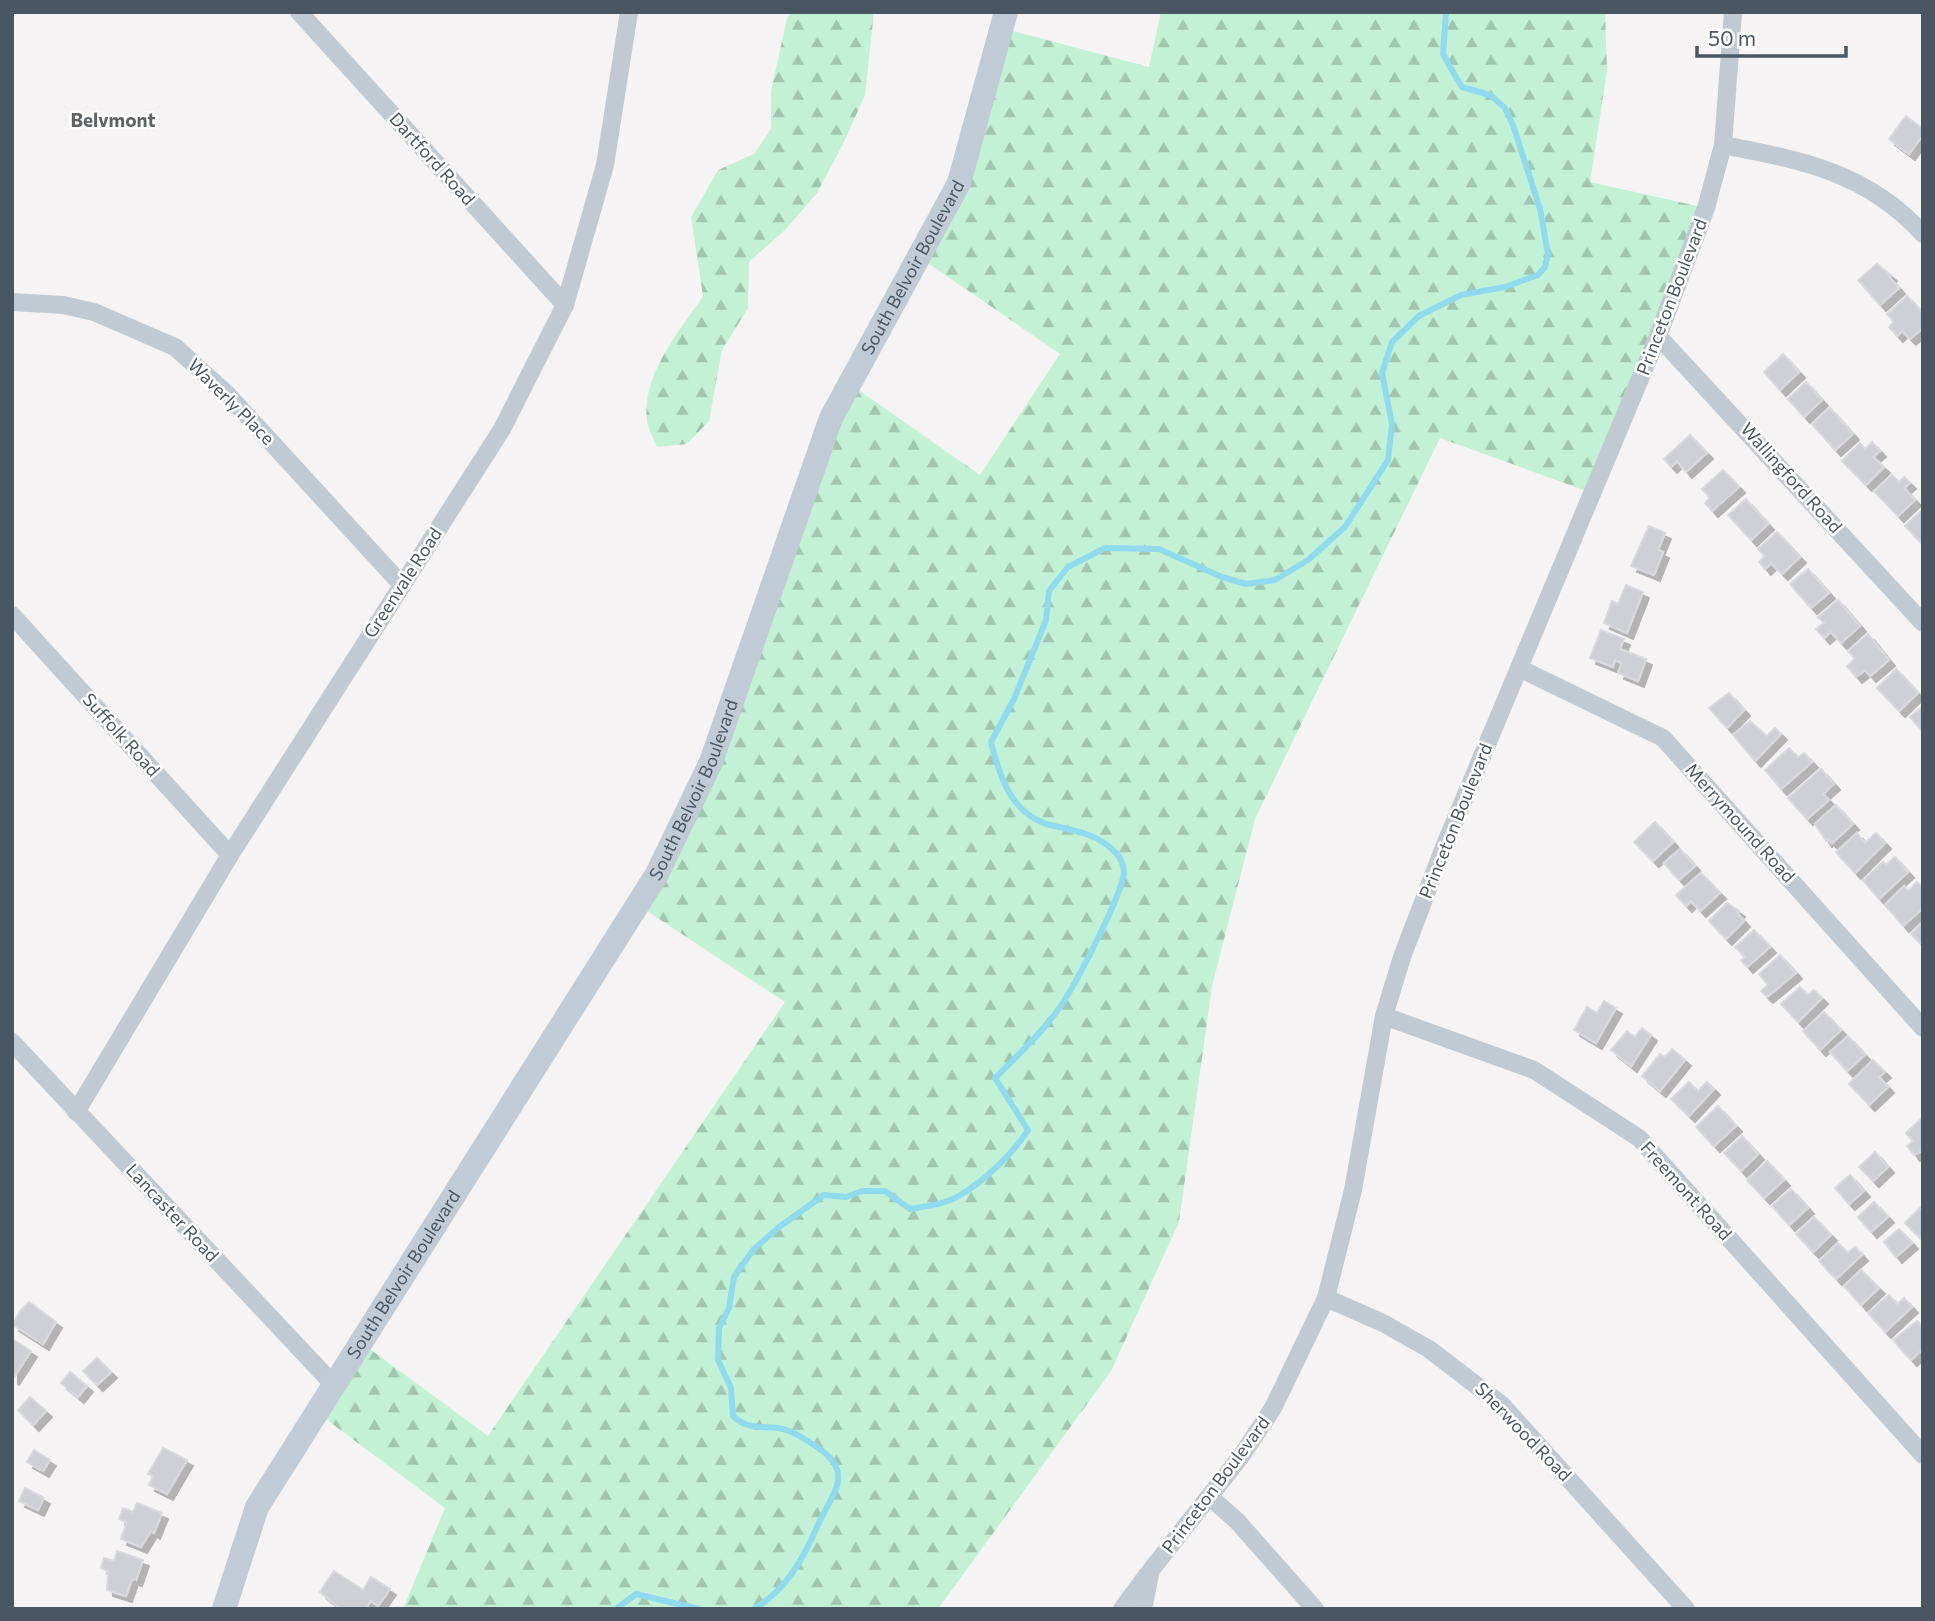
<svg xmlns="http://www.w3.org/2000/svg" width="1935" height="1621" viewBox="0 0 1935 1621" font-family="Commissioner,sans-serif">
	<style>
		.forest { fill: url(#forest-firs) }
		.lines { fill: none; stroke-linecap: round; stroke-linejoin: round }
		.stream { stroke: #90daee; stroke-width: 6 }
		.building { fill: #cdcfd5; stroke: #d7d9de; stroke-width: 2; filter: url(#shadow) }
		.street { stroke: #c1cad2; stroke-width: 18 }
		.secondary { stroke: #c1cbd6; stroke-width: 24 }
		.labels { text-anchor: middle; stroke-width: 5; stroke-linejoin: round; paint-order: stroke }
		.street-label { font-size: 18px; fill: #4a5661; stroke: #fff }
		.neighbourhood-label { font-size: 19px; font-weight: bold; fill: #5f6368; stroke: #fff }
	</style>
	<defs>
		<pattern id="forest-firs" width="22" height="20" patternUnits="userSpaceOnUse" patternTransform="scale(1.75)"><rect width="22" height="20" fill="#c3f1d5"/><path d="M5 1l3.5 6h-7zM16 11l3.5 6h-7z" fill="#a0c6b0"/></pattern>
		<filter id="shadow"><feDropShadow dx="6" dy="6" stdDeviation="0" flood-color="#0004"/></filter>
	</defs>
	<rect width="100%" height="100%" fill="#f5f3f3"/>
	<g class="forest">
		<path d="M792,12H874L865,95L843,144L817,193L786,229L749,262L748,308L722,350L709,421L687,444L657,447C654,439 648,429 647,421C641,375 680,331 703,296L691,217L718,170L754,154L771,129V91L787,18Z"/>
		<polygon points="1161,12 1605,12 1607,71 1590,182 1706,208 1592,493 1440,438 1255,819 1212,986 1179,1222 1111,1371 938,1609 403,1609 445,1508 315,1411 359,1341 488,1436 785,1002 638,905 657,874 850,384 980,475 1060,354 919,257 1002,28 1149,67"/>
	</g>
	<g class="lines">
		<g class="stream">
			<polyline points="616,1609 636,1594 699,1609"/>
			<path d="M754,1609C787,1589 803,1559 818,1525C832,1493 856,1473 817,1447C805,1439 792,1430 778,1428C760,1426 748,1430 733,1416L731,1388L718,1360L719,1328L729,1308L734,1277L753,1250L779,1227L824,1195L846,1197L862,1191H885L910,1209C926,1206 945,1204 959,1196C984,1181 1012,1155 1028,1130L995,1078C1017,1056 1042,1033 1060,1007C1074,987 1123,894 1124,872C1124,866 1120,856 1116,853C1098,834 1077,831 1054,826C1012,817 1000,778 991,742L1014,699L1046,620L1049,591L1068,567L1105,548L1159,549L1222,577L1246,584L1275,580L1308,560L1345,527L1388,460L1392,424L1382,373L1392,342L1419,316L1461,295L1505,287L1538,275L1545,267L1548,254L1540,209L1513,125L1505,108L1490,95L1462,87L1457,79L1443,54L1446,12"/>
		</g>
	</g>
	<g class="building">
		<polygon points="1906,116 1923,129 1923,135 1909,154 1889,139"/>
		<polygon points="1877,264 1891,275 1889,277 1899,288 1880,305 1858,280"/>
		<polygon points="1907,296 1923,313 1923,328 1910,339 1902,331 1897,336 1889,327 1894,322 1887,314"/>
		<polygon points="1783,354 1799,372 1780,390 1764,372"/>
		<polygon points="1806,382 1822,400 1804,417 1788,399"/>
		<polygon points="1830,408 1853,434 1835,450 1812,424"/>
		<polygon points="1690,435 1707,453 1686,472 1677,461 1671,467 1664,459"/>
		<polygon points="1872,442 1880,451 1873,457 1884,467 1866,485 1842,461 1860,443 1865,449"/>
		<polygon points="1723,470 1739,487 1712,511 1705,503 1710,498 1702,489"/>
		<polygon points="1892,475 1899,482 1904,477 1910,483 1904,488 1915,500 1898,516 1874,491"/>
		<polygon points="1746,499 1768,524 1751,540 1728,515"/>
		<polygon points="1922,510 1923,510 1923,545 1905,526"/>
		<polygon points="1649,526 1665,533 1658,550 1663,552 1654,575 1631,566"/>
		<polygon points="1777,532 1800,557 1782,574 1771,563 1765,569 1759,562 1765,556 1758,549"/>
		<polygon points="1808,569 1829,593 1811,608 1790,584"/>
		<polygon points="1626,585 1643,592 1627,633 1604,623 1612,601 1618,604"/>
		<polygon points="1838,600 1860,626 1841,643 1831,632 1824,638 1816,629 1824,623 1818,617"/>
		<polygon points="1601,630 1624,639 1620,649 1646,659 1638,681 1618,673 1622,663 1615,660 1613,667 1590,658"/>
		<polygon points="1868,634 1889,660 1870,676 1865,670 1856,677 1847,666 1855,659 1848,651"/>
		<polygon points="1896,669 1918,693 1899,711 1877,688"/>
		<polygon points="1729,693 1744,710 1727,728 1709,708"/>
		<polygon points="1923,706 1923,732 1910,717"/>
		<polygon points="1750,721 1767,736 1775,728 1781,734 1755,761 1733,735"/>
		<polygon points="1789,748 1798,758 1804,753 1812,762 1781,789 1765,770"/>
		<polygon points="1821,769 1834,784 1823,794 1829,800 1807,819 1788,798"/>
		<polygon points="1836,805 1853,824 1832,843 1828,839 1826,841 1815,824"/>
		<polygon points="1655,822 1673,842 1653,861 1634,842"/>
		<polygon points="1857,833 1865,843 1876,833 1885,843 1855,873 1836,852"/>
		<polygon points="1680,849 1695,866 1679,880 1664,863"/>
		<polygon points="1895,857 1908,872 1879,899 1863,880 1883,862 1886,865"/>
		<polygon points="1701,873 1720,893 1700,911 1691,901 1686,906 1676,895"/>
		<polygon points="1917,882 1923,888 1923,908 1903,926 1885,905 1904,886 1908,891"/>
		<polygon points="1727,903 1739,911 1737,913 1744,921 1726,939 1709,921"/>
		<polygon points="1923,922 1923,946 1911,934"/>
		<polygon points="1754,930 1770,947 1747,967 1741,960 1745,957 1735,947"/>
		<polygon points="1780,955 1796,973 1767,997 1761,991 1768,985 1759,974"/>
		<polygon points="1800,987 1808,995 1814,990 1822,998 1798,1022 1781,1004"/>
		<polygon points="1604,1001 1616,1008 1596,1043 1574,1030 1587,1007 1597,1013"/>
		<polygon points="1824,1012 1841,1030 1820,1050 1803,1031"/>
		<polygon points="1642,1028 1651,1035 1631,1066 1611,1050 1627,1031 1635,1037"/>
		<polygon points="1848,1036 1865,1055 1847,1071 1830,1052"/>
		<polygon points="1672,1049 1685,1060 1660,1091 1642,1076 1660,1054 1665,1057"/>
		<polygon points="1873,1060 1885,1072 1879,1077 1888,1087 1869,1105 1849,1084"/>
		<polygon points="1689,1082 1698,1091 1707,1082 1714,1089 1689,1116 1671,1099"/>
		<polygon points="1718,1106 1736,1126 1714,1146 1696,1127"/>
		<polygon points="1923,1117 1923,1150 1914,1155 1907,1146 1913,1141 1906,1133"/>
		<polygon points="1742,1136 1758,1154 1741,1171 1724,1153"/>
		<polygon points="1875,1152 1888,1167 1873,1181 1859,1167"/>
		<polygon points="1767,1161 1784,1180 1764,1198 1747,1180"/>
		<polygon points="1850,1175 1864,1191 1849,1204 1835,1188"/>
		<polygon points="1791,1189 1808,1208 1789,1225 1772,1206"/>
		<polygon points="1874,1202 1888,1217 1871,1232 1858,1217"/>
		<polygon points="1920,1208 1923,1211 1922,1240 1905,1223"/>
		<polygon points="1814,1217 1831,1235 1813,1252 1796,1234"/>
		<polygon points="1899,1229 1912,1243 1896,1257 1884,1242"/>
		<polygon points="1838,1243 1848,1253 1855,1247 1862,1255 1836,1279 1819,1261"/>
		<polygon points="1861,1270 1879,1288 1861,1305 1844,1286"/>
		<polygon points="1889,1295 1897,1304 1904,1298 1912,1307 1885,1332 1868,1313"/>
		<polygon points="29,1302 56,1322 43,1344 13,1325 20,1311"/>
		<polygon points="1917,1321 1923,1327 1923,1349 1911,1360 1893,1340"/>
		<polygon points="12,1339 31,1351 13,1379 12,1378"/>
		<polygon points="97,1358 111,1372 97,1385 83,1371"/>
		<polygon points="70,1372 87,1386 78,1397 61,1383"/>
		<polygon points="30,1397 46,1411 33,1425 18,1410"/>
		<polygon points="163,1448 187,1460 167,1494 149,1485 153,1476 148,1474"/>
		<polygon points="34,1450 50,1460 43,1471 27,1462"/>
		<polygon points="25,1488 44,1498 38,1510 19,1501"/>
		<polygon points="137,1503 162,1513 154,1533 151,1531 141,1547 121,1539 127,1522 119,1519 123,1508 133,1512"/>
		<polygon points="117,1551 143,1560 136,1580 132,1579 126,1596 107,1590 108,1571 101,1568 104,1558 114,1561"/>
		<polygon points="334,1571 363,1590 371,1577 390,1589 378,1606 371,1601 365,1609 341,1609 320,1592"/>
	</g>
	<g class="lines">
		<g class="street">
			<polyline points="299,12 565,305"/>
			<path d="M1723,145C1801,160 1867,172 1923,234"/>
			<polyline points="12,302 63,305 94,312 175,347 228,395 402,585"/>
			<polyline points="1658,336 1923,623"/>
			<polyline points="12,615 230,855"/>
			<polyline points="1519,668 1663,738 1923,1028"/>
			<polyline points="1384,1016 1534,1070 1639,1138 1923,1455"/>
			<polyline points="12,1042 332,1383"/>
			<polyline points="76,1112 230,855 502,429 565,305 605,165 629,12"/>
			<polyline points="1326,1298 1383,1323 1429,1349 1502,1405 1686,1609"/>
			<polyline points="1210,1497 1237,1521 1315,1609"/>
			<polyline points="1122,1609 1147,1575"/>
			<polyline points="1143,1609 1151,1570 1242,1455 1273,1408 1326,1298 1353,1190 1384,1016 1402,957 1444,847 1658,336 1706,208 1723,145 1733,12"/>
		</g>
		<path class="secondary" id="s1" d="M224,1609L257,1507L657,874L711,762L831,418L959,183L1006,12"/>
	</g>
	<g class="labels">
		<g class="street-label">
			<text transform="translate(432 159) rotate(48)" y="6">Dartford Road</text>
			<text dy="6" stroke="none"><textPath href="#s1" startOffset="1516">South Belvoir Boulevard</textPath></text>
			<text transform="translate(1672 297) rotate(-69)" y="6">Princeton Boulevard</text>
			<text transform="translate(231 402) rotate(45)" y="6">Waverly Place</text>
			<text transform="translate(1791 478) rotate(48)" y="6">Wallingford Road</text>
			<text transform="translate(403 583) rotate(-57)" y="6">Greenvale Road</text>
			<text transform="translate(121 735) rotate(48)" y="6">Suffolk Road</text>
			<text dy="6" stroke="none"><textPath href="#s1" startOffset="948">South Belvoir Boulevard</textPath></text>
			<text transform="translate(1456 821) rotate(-68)" y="6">Princeton Boulevard</text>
			<text transform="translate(1740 823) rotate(48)" y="6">Merrymound Road</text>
			<text transform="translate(1686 1191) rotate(48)" y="6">Freemont Road</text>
			<text transform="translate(172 1213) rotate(47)" y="6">Lancaster Road</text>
			<text dy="6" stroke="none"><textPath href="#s1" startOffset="382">South Belvoir Boulevard</textPath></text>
			<text transform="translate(1523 1432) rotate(46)" y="6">Sherwood Road</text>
			<text transform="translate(1216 1485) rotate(-53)" y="6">Princeton Boulevard</text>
		</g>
		<g class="neighbourhood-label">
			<text x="113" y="127">Belvmont</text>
		</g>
	</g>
	<rect width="1935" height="1621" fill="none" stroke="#4a5661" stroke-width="28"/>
	<path d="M1697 46v10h149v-10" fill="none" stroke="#4a5661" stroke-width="3.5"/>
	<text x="1708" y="46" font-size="21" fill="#4a5661" stroke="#ffffff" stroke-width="5" paint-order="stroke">50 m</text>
</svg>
